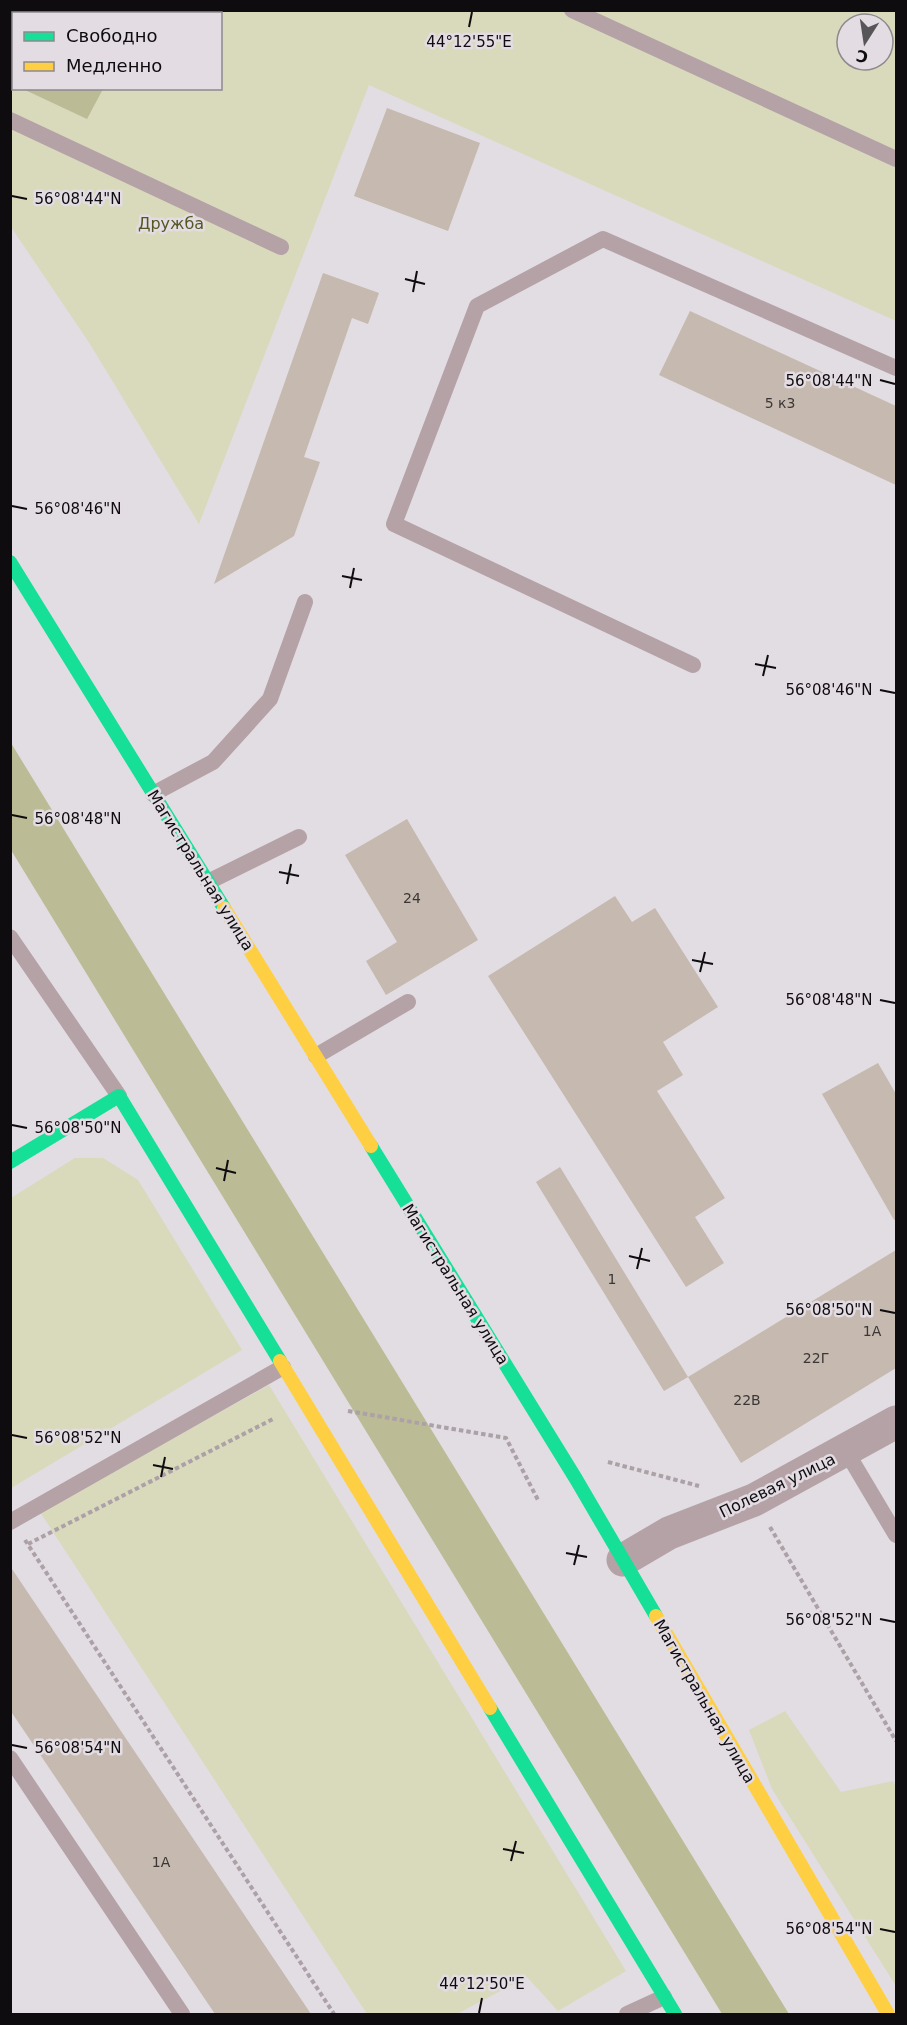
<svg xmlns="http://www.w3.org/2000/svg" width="907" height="2025" viewBox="0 0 907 2025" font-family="'DejaVu Sans',sans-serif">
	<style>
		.green { fill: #d9d9bc; fill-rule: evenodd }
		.forest { fill: #bbbb96 }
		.building { fill: #c5b9b0 }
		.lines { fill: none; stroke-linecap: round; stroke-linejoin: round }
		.path { stroke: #aca1a6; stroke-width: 4; stroke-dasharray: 4.5 3; stroke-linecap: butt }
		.lane { stroke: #b4a2a7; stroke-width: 16 }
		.street { stroke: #b4a2a7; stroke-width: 33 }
		.fast { stroke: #16e098; stroke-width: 14 }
		.slow { stroke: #ffcf43; stroke-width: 14 }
		.ticks { fill: none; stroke: #0e0c0e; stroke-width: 2 }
		.labels { text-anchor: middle; stroke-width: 5; stroke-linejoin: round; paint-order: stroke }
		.number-label { font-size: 14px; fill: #3c3736 }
		.park-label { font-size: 16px; fill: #545721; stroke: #e3dce3 }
		.street-label { font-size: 16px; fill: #0e0c0e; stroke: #e3dce3 }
		.ticks-label { font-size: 15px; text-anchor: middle; fill: #0e0c0e; stroke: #e3dce3; stroke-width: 5; stroke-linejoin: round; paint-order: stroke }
	</style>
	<rect width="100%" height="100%" fill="#e2dde2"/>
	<g class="green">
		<path d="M10,11H896V321L369,85L199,524L90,344L11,227ZM14,14H220V88H14ZM847,24H883V60H847Z"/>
		<polygon points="75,1158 103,1158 138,1180 242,1350 11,1488 11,1198"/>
		<polygon points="269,1385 626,1971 558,2011 527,1977 457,2014 367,2014 40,1512"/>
		<polygon points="785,1711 841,1792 893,1781 896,1787 896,1986 772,1789 749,1730"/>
	</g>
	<g class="forest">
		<polygon points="11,10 58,11 65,13 14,14 13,84 10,83"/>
		<polygon points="23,89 103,89 87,119"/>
		<polygon points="10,743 11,743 789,2014 722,2014 11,850"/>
	</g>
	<g class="building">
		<polygon points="387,108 480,143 448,231 354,196"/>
		<polygon points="323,273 379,293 368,324 352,318 304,457 320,462 294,536 214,584"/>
		<polygon points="690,311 896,406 896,485 659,375"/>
		<polygon points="407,819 478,940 386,995 366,961 397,942 345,855"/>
		<polygon points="615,896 632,922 655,908 718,1007 663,1042 683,1075 657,1091 725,1198 695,1217 724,1263 686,1287 488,976"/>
		<polygon points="878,1063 896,1094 896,1219 894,1220 822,1094"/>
		<polygon points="560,1167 688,1377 664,1391 536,1182"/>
		<polygon points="896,1250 896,1368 741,1463 688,1377"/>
		<polygon points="10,1566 311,2014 215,2014 10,1710"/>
	</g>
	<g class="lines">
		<g class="path">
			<polyline points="348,1411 506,1438 538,1500"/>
			<polyline points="608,1462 699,1486"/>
			<polyline points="770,1527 896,1741"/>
			<polyline points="25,1540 334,2014"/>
			<polyline points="28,1544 275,1418"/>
		</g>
		<g class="lane">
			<polyline points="572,10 896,159"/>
			<polyline points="10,120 281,247"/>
			<polyline points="693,665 394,524 477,306 603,239 896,368"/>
			<polyline points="153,794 213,762 270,699 305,602"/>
			<polyline points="208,882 299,837"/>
			<polyline points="10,937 119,1096"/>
			<polyline points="316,1056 408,1002"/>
			<polyline points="852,1449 846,1451 896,1535"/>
			<polyline points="10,1522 283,1367"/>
			<polyline points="10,1758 182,2014"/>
			<polyline points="627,2014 664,1997"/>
		</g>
		<polyline class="street" points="623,1560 669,1533 754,1500 896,1422"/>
		<g class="fast">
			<polyline points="10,562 224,908"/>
			<polyline points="371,1146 576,1479 656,1616"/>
			<polyline points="10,1162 119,1096 280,1361"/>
			<polyline points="490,1708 675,2014"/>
		</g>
		<g class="slow">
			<polyline points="224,908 371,1146"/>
			<polyline points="280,1361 490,1708"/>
			<polyline points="656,1616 888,2014"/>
		</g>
	</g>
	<path class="ticks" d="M469,27L472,12M12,196L27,199M405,279L425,284M413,292L417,271M880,380L895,384M12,506L27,509M342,576L362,580M350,588L354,568M755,664L776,668M763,676L768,655M880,690L895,693M12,815L27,818M279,872L299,876M287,884L291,864M692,960L713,964M700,972L705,952M880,1000L895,1003M12,1125L27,1128M216,1168L236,1173M224,1181L228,1160M629,1256L650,1261M637,1269L642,1248M880,1310L895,1313M12,1435L27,1438M153,1465L173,1469M161,1477L165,1457M566,1553L587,1557M574,1565L579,1545M880,1619L895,1622M12,1745L27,1748M503,1849L524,1853M511,1861L516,1841M880,1929L895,1932M479,2013L482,1998"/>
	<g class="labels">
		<g class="number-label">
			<text x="780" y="408">5 к3</text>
			<text x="412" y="903">24</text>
			<text x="612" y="1284">1</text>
			<text x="872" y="1336">1А</text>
			<text x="816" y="1363">22Г</text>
			<text x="747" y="1405">22В</text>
			<text x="161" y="1867">1А</text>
		</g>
		<g class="park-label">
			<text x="171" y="229">Дружба</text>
		</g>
		<g class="street-label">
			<text transform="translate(201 870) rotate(58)" y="6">Магистральная улица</text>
			<text transform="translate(456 1284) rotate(58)" y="6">Магистральная улица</text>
			<text transform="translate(777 1485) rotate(-26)" y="6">Полевая улица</text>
			<text transform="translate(705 1701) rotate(60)" y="6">Магистральная улица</text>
		</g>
	</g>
	<g class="ticks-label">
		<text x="469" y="47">44°12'55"E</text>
		<text x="78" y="204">56°08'44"N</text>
		<text x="829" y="386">56°08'44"N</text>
		<text x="78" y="514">56°08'46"N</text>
		<text x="829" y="695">56°08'46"N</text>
		<text x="78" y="824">56°08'48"N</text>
		<text x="829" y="1005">56°08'48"N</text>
		<text x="78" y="1133">56°08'50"N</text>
		<text x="829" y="1315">56°08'50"N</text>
		<text x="78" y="1443">56°08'52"N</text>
		<text x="829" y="1625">56°08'52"N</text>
		<text x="78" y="1753">56°08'54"N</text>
		<text x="829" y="1934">56°08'54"N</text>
		<text x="482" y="1989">44°12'50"E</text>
	</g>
	<rect width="907" height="2025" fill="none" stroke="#0e0c0e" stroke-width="24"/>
	<rect x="12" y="12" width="210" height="78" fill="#e3dce3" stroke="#8e898e" stroke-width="1.5"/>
	<rect x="24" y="32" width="30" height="9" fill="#16e098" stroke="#8e898e" stroke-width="1.5"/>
	<text x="66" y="42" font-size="18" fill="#0e0c0e">Свободно</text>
	<rect x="24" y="62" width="30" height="9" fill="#ffcf43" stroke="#8e898e" stroke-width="1.5"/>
	<text x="66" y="72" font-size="18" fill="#0e0c0e">Медленно</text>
	<g transform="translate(865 42) rotate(192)"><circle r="28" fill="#e3dce3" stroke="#8e898e" stroke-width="1.5"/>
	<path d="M0-4.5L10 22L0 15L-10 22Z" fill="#585558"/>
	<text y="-9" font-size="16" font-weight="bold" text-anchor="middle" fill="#0e0c0e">С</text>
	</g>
</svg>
